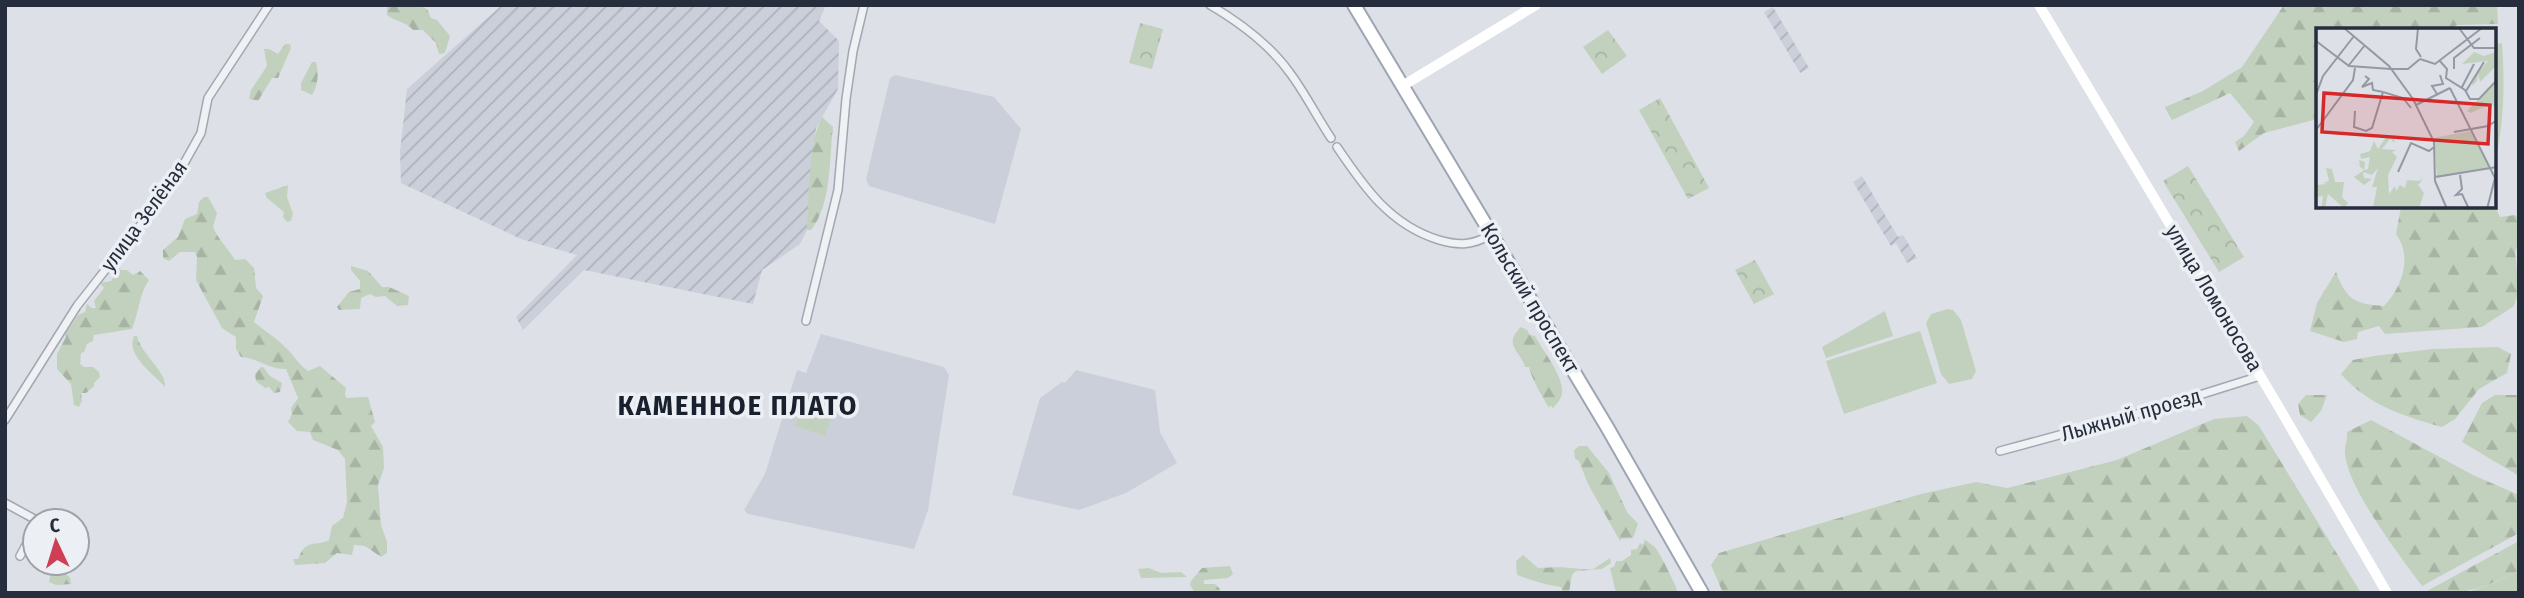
<svg xmlns="http://www.w3.org/2000/svg" width="2524" height="598" viewBox="0 0 2524 598" font-family="'Fira Sans Condensed',sans-serif">
	<style>
		.built { fill: #cbcfd9 }
		.industrial { fill: url(#industrial-furrows) }
		.grass { fill: #c2d1be }
		.forest { fill: url(#forest-firs) }
		.park { fill: url(#park-crowns) }
		.lines { fill: none; stroke-linecap: round; stroke-linejoin: round }
		.street-casing { stroke: #a2a7b1; stroke-width: 10 }
		.primary-casing { stroke: #9ca5b2; stroke-width: 16 }
		.street { stroke: #eff1f5; stroke-width: 7 }
		.secondary { stroke: #fff; stroke-width: 10 }
		.primary { stroke: #fff; stroke-width: 12 }
		.labels { text-anchor: middle; stroke-width: 7; stroke-linejoin: round; paint-order: stroke }
		.street-label { font-size: 21px; fill: #262e3d; stroke: #eceff4 }
		.district-label { font-size: 28px; font-weight: bold; letter-spacing: 2px; fill: #19202e; stroke: #eceff4 }
		.inset-road { fill: none; stroke: #9499a3; stroke-width: 2 }
		.view { fill: #d62828; fill-opacity: 0.15; stroke: #d62828; stroke-width: 3.5 }
		.inset-edge { fill: none; stroke: #262e3d; stroke-width: 3.5 }
	</style>
	<defs>
		<pattern id="industrial-furrows" width="10" height="10" patternUnits="userSpaceOnUse" patternTransform="scale(1.75)"><rect width="10" height="10" fill="#cbcfd9"/><path d="M-1 1l2-2M0 10L10 0M9 11l2-2" fill="none" stroke="#aeb2bb"/></pattern>
		<pattern id="forest-firs" width="22" height="20" patternUnits="userSpaceOnUse" patternTransform="scale(1.75)"><rect width="22" height="20" fill="#c2d1be"/><path d="M5 1l3.5 6h-7zM16 11l3.5 6h-7z" fill="#a7b4a4"/></pattern>
		<pattern id="park-crowns" width="20" height="18" patternUnits="userSpaceOnUse" patternTransform="scale(1.75)"><rect width="20" height="18" fill="#c2d1be"/><path d="M2 6a3 3 0 1 1 6 0M12 15a3 3 0 1 1 6 0" fill="none" stroke="#a7b4a4"/></pattern>
	</defs>
	<rect width="100%" height="100%" fill="#dde0e7"/>
	<g class="built">
		<polygon points="895,75 994,97 1021,129 995,224 869,186 866,179 890,78"/>
		<polygon points="821,334 944,367 949,375 928,510 914,549 748,514 744,510 765,474 797,370 806,373"/>
		<polygon points="1076,370 1155,390 1160,432 1177,463 1126,493 1079,510 1012,495 1040,398 1062,382 1065,383"/>
	</g>
	<g class="industrial">
		<polygon points="502,5 826,5 819,21 839,41 838,89 816,128 807,230 800,244 762,270 753,304 584,270 523,330 516,317 577,255 521,239 401,183 400,151 407,89"/>
		<polygon points="1773,7 1809,68 1800,73 1764,12"/>
		<polygon points="1862,176 1898,237 1903,235 1917,258 1907,263 1896,243 1891,246 1853,182"/>
	</g>
	<g class="grass">
		<polygon points="1948,309 1953,310 1961,320 1976,371 1972,379 1949,384 1941,374 1926,323 1931,314"/>
		<polygon points="1885,311 1893,336 1826,358 1822,347"/>
		<polygon points="1920,331 1937,383 1844,414 1826,361"/>
		<polygon points="805,396 835,407 825,436 795,426"/>
		<polygon points="2519,570 2519,593 2466,593 2496,582"/>
	</g>
	<g class="forest">
		<path d="M387,5H418L427,9L431,18L437,20L450,36L445,53L439,54L436,43L423,30H413C405,21 396,22 387,15Z"/>
		<polygon points="2284,5 2497,5 2498,24 2457,25 2448,30 2318,30 2317,119 2264,133 2239,151 2235,142 2244,136 2254,122 2230,93 2172,120 2165,107 2203,91 2242,67"/>
		<path d="M2502,43C2505,88 2504,123 2494,168V44Z"/>
		<polygon points="285,44 290,44 291,48 278,78 272,78 258,101 249,99 251,90 267,66 264,49 269,49 278,54"/>
		<path d="M312,62H316C319,73 318,86 312,95L301,90V83Z"/>
		<path d="M822,117L833,127C829,159 832,204 811,230H807C809,199 808,143 822,117Z"/>
		<polygon points="288,185 287,197 293,214 291,221 287,222 283,217 284,212 267,198 265,193"/>
		<path d="M204,197H208L217,213L213,227C218,239 228,248 235,260L245,259L254,268L256,288L263,296L254,322C264,331 276,337 285,347C294,355 298,364 308,371L320,366L346,388L345,395L347,398L368,397L375,422L371,426L383,447L384,468L378,485L381,525L387,542V553L381,557L365,546L354,545L352,555L337,553L325,563L295,565L293,559H298C306,538 315,547 329,540L332,526L343,518L347,502L345,459L338,450L313,440L310,432L297,431L288,422L292,414L291,408L298,398L286,369C269,370 258,358 241,357L236,349V337L222,328L196,280L197,257L195,252H180L169,261L163,258V250L178,237L185,219L197,214L199,202Z"/>
		<path d="M2494,205L2500,217L2515,215L2519,218V243L2515,252L2519,289L2514,306L2482,327L2385,334L2379,326L2358,332L2357,339L2344,342L2310,331L2317,303L2336,272C2347,301 2356,304 2384,306C2402,287 2413,257 2396,234L2401,207L2494,206Z"/>
		<polygon points="351,266 368,271 382,287 389,287 407,295 409,297 408,305 397,306 385,296 376,297 370,294 361,298 360,309 339,310 337,307 349,292 360,289 360,281 351,270"/>
		<path d="M119,267L121,270H127L133,275L140,271L149,280C139,294 139,312 132,329L94,335L93,341L87,344L84,352L81,353L80,364L84,367H93L99,372L100,377L94,383V386L86,393H81L82,401L79,407L74,405L71,384L57,369V354L66,337L65,334L78,315L85,312L87,304L92,308H96L94,301L104,288L100,283L111,281Z"/>
		<path d="M1521,327L1527,330L1530,335L1535,336C1542,350 1570,383 1560,399C1558,403 1555,405 1553,408L1550,405L1549,408C1541,394 1533,382 1529,367H1525C1521,351 1502,345 1521,327Z"/>
		<path d="M134,336H137C141,354 167,372 165,387C155,375 125,355 134,336Z"/>
		<path d="M2498,347L2511,354L2507,373L2479,389L2455,419L2442,427C2403,416 2368,405 2341,374L2353,360L2374,356L2432,349Z"/>
		<polygon points="261,367 263,367 270,376 282,383 280,392 274,393 269,387 265,388 256,381 255,374"/>
		<polygon points="2306,395 2327,395 2321,411 2311,422 2300,415 2298,404"/>
		<polygon points="2495,395 2519,395 2519,476 2462,442 2482,403"/>
		<polygon points="2247,416 2259,426 2361,593 1723,593 1711,565 1719,553 1921,494 1976,482 2007,488 2117,460 2214,419"/>
		<path d="M2371,420L2473,475L2519,495V533L2422,586C2400,556 2348,489 2345,454C2344,447 2348,440 2347,432Z"/>
		<polygon points="1579,446 1587,446 1609,473 1627,512 1638,524 1633,538 1621,539 1620,541 1588,484 1579,461 1575,459 1574,450"/>
		<path d="M1645,539C1647,542 1651,544 1654,546C1659,551 1676,585 1678,593H1616L1610,568L1614,567L1616,561H1622L1631,555V550L1637,549L1640,543L1643,545Z"/>
		<path d="M2519,541V570C2483,589 2466,595 2425,592Z"/>
		<path d="M1523,555L1538,568L1560,567L1592,570L1610,558L1611,563L1602,569L1576,571L1572,575L1569,592L1563,593L1561,587C1546,585 1531,580 1517,575L1516,561Z"/>
		<polygon points="44,563 56,563 70,578 71,584 56,585 49,582 51,573"/>
		<polygon points="1230,566 1233,574 1228,578 1204,580 1204,584 1215,584 1220,589 1219,593 1195,593 1190,585 1191,581 1202,568"/>
		<polygon points="1149,568 1161,573 1181,572 1187,577 1141,578 1138,569"/>
	</g>
	<g class="park">
		<polygon points="1140,23 1163,29 1152,69 1129,63"/>
		<polygon points="1608,30 1627,56 1602,74 1583,47"/>
		<polygon points="1660,98 1709,188 1688,199 1639,110"/>
		<polygon points="2188,166 2244,257 2219,272 2163,181"/>
		<polygon points="1755,260 1774,294 1754,304 1735,270"/>
	</g>
	<g class="lines">
		<defs>
			<g id="street">
				<path d="M1210,5C1239,22 1270,45 1290,73C1305,93 1317,117 1331,138"/>
				<path d="M1337,147C1364,187 1390,225 1439,240C1460,246 1472,245 1491,235"/>
				<polyline points="806,321 838,190 846,99 853,51 864,5"/>
				<polyline points="5,420 77,306 172,185 201,133 208,98 269,5"/>
				<polyline points="2000,451 2155,409 2260,376"/>
				<polyline points="5,503 38,521"/>
				<polyline points="20,556 35,528"/>
			</g>
			<polyline id="primary" points="1354,5 1607,427 1702,593"/>
		</defs>
		<use href="#street" class="street-casing"/>
		<use href="#primary" class="primary-casing"/>
		<use href="#street" class="street"/>
		<g class="secondary">
			<polyline points="2039,5 2277,404 2387,593"/>
			<polyline points="1404,85 1536,5"/>
		</g>
		<use href="#primary" class="primary"/>
	</g>
	<g class="labels">
		<g class="street-label">
			<text transform="translate(144 216) rotate(-54)" y="7">улица Зелёная</text>
			<text transform="translate(1530 298) rotate(59)" y="7">Кольский проспект</text>
			<text transform="translate(2214 298) rotate(59)" y="7">улица Ломоносова</text>
			<text transform="translate(2131 415) rotate(-16)" y="7">Лыжный проезд</text>
		</g>
		<g class="district-label">
			<text x="738" y="415">КАМЕННОЕ ПЛАТО</text>
		</g>
	</g>
	<g transform="translate(2316 28)">
		<rect width="180" height="180" fill="#dde0e7"/>
		<path d="M158,24L168,28L180,24V38L164,54L162,46L161,53L156,58L157,50L172,33L146,36ZM180,53V82L176,75L155,85L151,83ZM154,103L174,140L121,150L118,110ZM70,109L78,111L79,115L74,111L66,121L81,122L76,124L81,129L72,147L73,166L79,158L80,163L84,157L89,160L91,152L104,153L106,149L105,154L102,157L108,165L103,180H57L61,159H56L62,140L56,147L47,144L48,150L56,151L48,157L38,149L48,142L36,132L44,138L43,132L49,134L48,142L52,141L54,129L45,131L44,126L54,123L58,113L62,121ZM10,140L16,141L19,154H28L26,169L32,175L28,180L12,166L9,180H5L7,168L0,169V157L12,156L7,155L13,153Z" fill="#c2d1be"/>
		<path class="inset-road" d="M28,0L73,38L97,71L118,114L119,153L131,181M102,0L100,21L105,29M143,0L158,20H181M0,13L33,38L75,41M104,31L119,36L166,0M123,32L131,41L130,50L149,62L154,71H163L181,52M33,37L49,17M75,41H92L104,31M138,41V30L164,10M49,48L53,51L46,59L56,55L57,62L67,64M146,59L158,36M134,60L179,150L171,181M150,63L168,34M121,66L116,58L127,56L124,47M0,67L7,48L38,8M100,77L134,60M39,83L38,99L50,103L56,100L67,64L87,70L95,80M0,102L37,52L39,40M138,104L172,98L181,92M82,144L95,115L113,123L118,119M144,147L146,161L140,167L146,166L153,181M119,149L181,139"/>
		<path class="view" d="M8,65L174,77L172,116L6,104Z"/>
		<rect width="180" height="180" class="inset-edge"/>
	</g>
	<rect width="2524" height="598" fill="none" stroke="#262e3d" stroke-width="14"/>
	<g transform="translate(56 542) rotate(356)"><circle r="33" fill="#eceff4" stroke="#9da2ab" stroke-width="2"/>
	<path d="M0-5L12 26L0 18L-12 26Z" fill="#ce3f54"/>
	<text y="-10" font-size="19" font-weight="bold" text-anchor="middle" fill="#262e3d">С</text>
	</g>
</svg>
